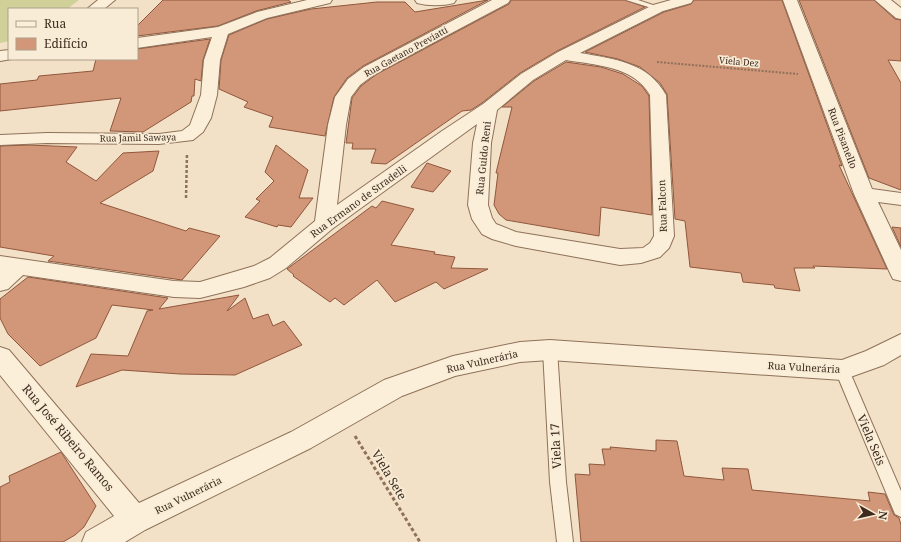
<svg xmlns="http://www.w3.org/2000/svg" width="901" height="542" viewBox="0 0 901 542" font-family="'Noto Serif',serif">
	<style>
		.green { fill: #cfd198 }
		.building { fill: #d29779; stroke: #90573d }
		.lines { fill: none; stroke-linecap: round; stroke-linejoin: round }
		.service-casing { stroke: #8f715a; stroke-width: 2 }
		.minor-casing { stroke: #8f715a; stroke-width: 2 }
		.tertiary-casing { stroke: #8f715a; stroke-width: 2 }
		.path-far2 { stroke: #8f715a; stroke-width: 2; stroke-dasharray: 2 1.5; stroke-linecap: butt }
		.path-far1 { stroke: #8f715a; stroke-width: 2.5; stroke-dasharray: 3 2; stroke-linecap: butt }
		.path { stroke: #8f715a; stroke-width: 3; stroke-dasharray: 3.5 2.5; stroke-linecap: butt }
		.service { fill: #fbefda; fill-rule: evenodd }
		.minor { fill: #fbefda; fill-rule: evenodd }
		.tertiary { fill: #fbefda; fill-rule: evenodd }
		.labels { text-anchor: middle; stroke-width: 3.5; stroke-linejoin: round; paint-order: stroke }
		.far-street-label { font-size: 9px; fill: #3e2b1e; stroke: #f8ecd6 }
		.street-label { font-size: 10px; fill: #3e2b1e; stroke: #f8ecd6 }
		.near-street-label { font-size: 12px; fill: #3e2b1e; stroke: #f8ecd6 }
	</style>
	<rect width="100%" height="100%" fill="#f2e1c6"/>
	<polygon class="green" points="0,0 79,0 67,9 9,9 9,41 0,43"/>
	<g class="building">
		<polygon points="163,0 288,0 291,2 256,11 218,26 137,36 137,26"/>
		<polygon points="488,0 363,66 347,78 334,97 325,136 269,127 273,117 244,107 248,102 219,89 221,60 229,35 267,19 311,9 377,2 405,2 415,12"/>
		<polygon points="511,0 625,0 645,7 557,51 520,73 482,103 471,110 462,111 386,164 371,163 376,149 352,149 353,143 346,143 352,98 361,86 377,74 509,4"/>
		<polygon points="694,0 782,0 842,166 839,165 887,269 813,266 815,268 794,268 800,291 775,288 774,285 743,282 741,273 690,267 685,221 675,219 667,94 660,83 640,67 618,59 585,52 664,12 691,4"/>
		<polygon points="799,0 874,0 895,19 901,20 901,61 888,60 901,83 901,190 869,178"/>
		<polygon points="210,39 203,60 201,81 195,79 194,96 192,96 191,102 143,132 110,131 121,98 0,111 0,84 37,80 39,76 93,71 96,59 137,59 137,49"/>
		<polygon points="566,62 601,67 623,74 642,86 649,96 652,215 601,207 599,236 506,220 499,214 494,205 498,173 496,173 512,107 502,107 534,81"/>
		<polygon points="29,145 77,147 66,162 96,181 123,153 159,151 153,171 100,203 186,231 189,228 220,236 182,280 48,261 54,256 0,247 0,146"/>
		<polygon points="276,145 308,170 299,198 313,198 291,227 278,225 277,227 245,217 260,201 256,199 274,181 265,172"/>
		<polygon points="427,163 451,171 433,192 411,187"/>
		<polygon points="382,201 414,209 391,245 435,252 434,254 455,257 451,268 488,269 444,289 436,282 395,302 377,280 344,305 335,298 330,302 293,276 294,275 287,269 372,206 376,208"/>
		<polygon points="892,227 901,228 901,247"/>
		<polygon points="28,277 168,298 159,309 239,295 227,311 245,298 253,319 268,314 273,326 284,321 302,345 235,375 180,374 122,370 76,387 91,354 128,356 147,311 153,310 112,305 96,338 40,366 8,334 0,318 0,299"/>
		<polygon points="656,440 677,441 684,476 724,480 722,468 748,469 752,490 870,501 868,492 885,494 894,515 899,518 901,525 901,542 581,542 575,474 590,475 589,464 605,465 602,449 611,449 610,447 656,451"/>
		<polygon points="61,452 96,506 84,527 75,535 63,542 0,542 0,487 10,482 9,476"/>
	</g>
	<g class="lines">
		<defs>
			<g id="service">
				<polygon points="626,0 638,0 662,8 658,10"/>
				<polygon points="550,345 555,346 557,350 566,482 573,542 557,542 550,482 543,350 545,346"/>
				<polygon points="842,364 847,366 849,370 901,491 901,517 895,514 835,370 837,366"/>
			</g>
			<g id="minor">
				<polygon points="307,0 332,0 330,3 267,18 228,34 220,60 217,95 211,118 203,132 193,140 159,144 47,143 0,145 0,135 47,133 159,134 182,131 190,125 201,95 204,60 212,37 137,48 137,38 218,27 257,12"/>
				<path d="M415,0H456L454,3C443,6 428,6 417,3Z"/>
				<path d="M492,0H510L508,3L376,73L360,85L351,97L346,125L337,205L442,131L483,104L521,74L558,52L653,5L671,0H693L691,3L663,11L580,53C614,59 648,62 666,95L674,236L669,248L660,257L641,263L620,265L516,246L492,239L482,234L472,219L468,205L473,143L477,124L332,229L286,268L270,278L244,287L200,298L174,297L23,275L8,289L0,291V256L174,281L200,282L254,266L270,258L315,221L328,125L335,97L348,79L364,67ZM566,60C595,65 634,66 650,95L654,236L650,243L643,248L620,249L516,232L496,224L492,218L488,205L491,143L497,110L533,80Z"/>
				<polygon points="783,0 797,0 872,189 901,193 901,205 878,202 901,250 901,281 893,279 890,273 854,194"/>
				<polygon points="875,0 891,0 901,8 901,19 896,18"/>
				<polygon points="901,334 901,355 884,365 842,380 550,360 520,362 455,376 402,396 311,448 145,530 125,542 82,542 86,532 114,516 0,375 0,347 9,350 139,503 291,432 384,380 453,356 520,342 550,340 842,360 866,351"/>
			</g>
			<g id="tertiary">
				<polygon points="98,0 115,0 104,9 87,9"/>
				<polygon points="9,50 9,59 12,59 0,61 0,51"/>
			</g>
		</defs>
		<use href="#service" class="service-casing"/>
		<use href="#minor" class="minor-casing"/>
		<use href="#tertiary" class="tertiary-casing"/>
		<polyline class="path-far2" points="657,62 798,74"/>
		<polyline class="path-far1" points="186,198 187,153"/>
		<polyline class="path" points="355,436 420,542"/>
		<use href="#service" class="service"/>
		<use href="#minor" class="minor"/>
		<use href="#tertiary" class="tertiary"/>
	</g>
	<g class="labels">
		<g class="far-street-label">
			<text transform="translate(406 52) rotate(-29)" y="3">Rua Gaetano Previatti</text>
			<text transform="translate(739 62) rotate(5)" y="3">Viela Dez</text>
			<text transform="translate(138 138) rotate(-1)" y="3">Rua Jamil Sawaya</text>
		</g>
		<g class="street-label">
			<text transform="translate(843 138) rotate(69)" y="4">Rua Pisanello</text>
			<text transform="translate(483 158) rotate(-84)" y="4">Rua Guido Reni</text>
			<text transform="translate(358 201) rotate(-36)" y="4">Rua Ermano de Stradelli</text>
			<text transform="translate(662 206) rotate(-92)" y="4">Rua Falcon</text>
			<text transform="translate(482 361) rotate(-13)" y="4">Rua Vulnerária</text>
			<text transform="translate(804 367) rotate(3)" y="4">Rua Vulnerária</text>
			<text transform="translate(188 495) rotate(-26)" y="4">Rua Vulnerária</text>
		</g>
		<g class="near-street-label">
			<text transform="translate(68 438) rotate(50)" y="4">Rua José Ribeiro Ramos</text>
			<text transform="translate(871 440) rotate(67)" y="4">Viela Seis</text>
			<text transform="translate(556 446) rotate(-93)" y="4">Viela 17</text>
			<text transform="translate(389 475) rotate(59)" y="4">Viela Sete</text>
		</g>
	</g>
	<rect x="8" y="8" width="130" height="52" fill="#f8ecd6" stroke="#ae9f8c"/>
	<rect x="16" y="21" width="20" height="6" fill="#fbefda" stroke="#ae9f8c"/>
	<text x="44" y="28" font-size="12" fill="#3e2b1e">Rua</text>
	<rect x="16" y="38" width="20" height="12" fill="#d29779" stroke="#ae9f8c"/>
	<text x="44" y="48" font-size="12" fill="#3e2b1e">Edifício</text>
	<g transform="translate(873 514) rotate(98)" stroke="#f8ecd6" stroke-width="3" paint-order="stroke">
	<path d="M0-3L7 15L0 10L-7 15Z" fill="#3e2b1e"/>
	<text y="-6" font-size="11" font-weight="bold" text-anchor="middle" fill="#3e2b1e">N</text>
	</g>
</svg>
